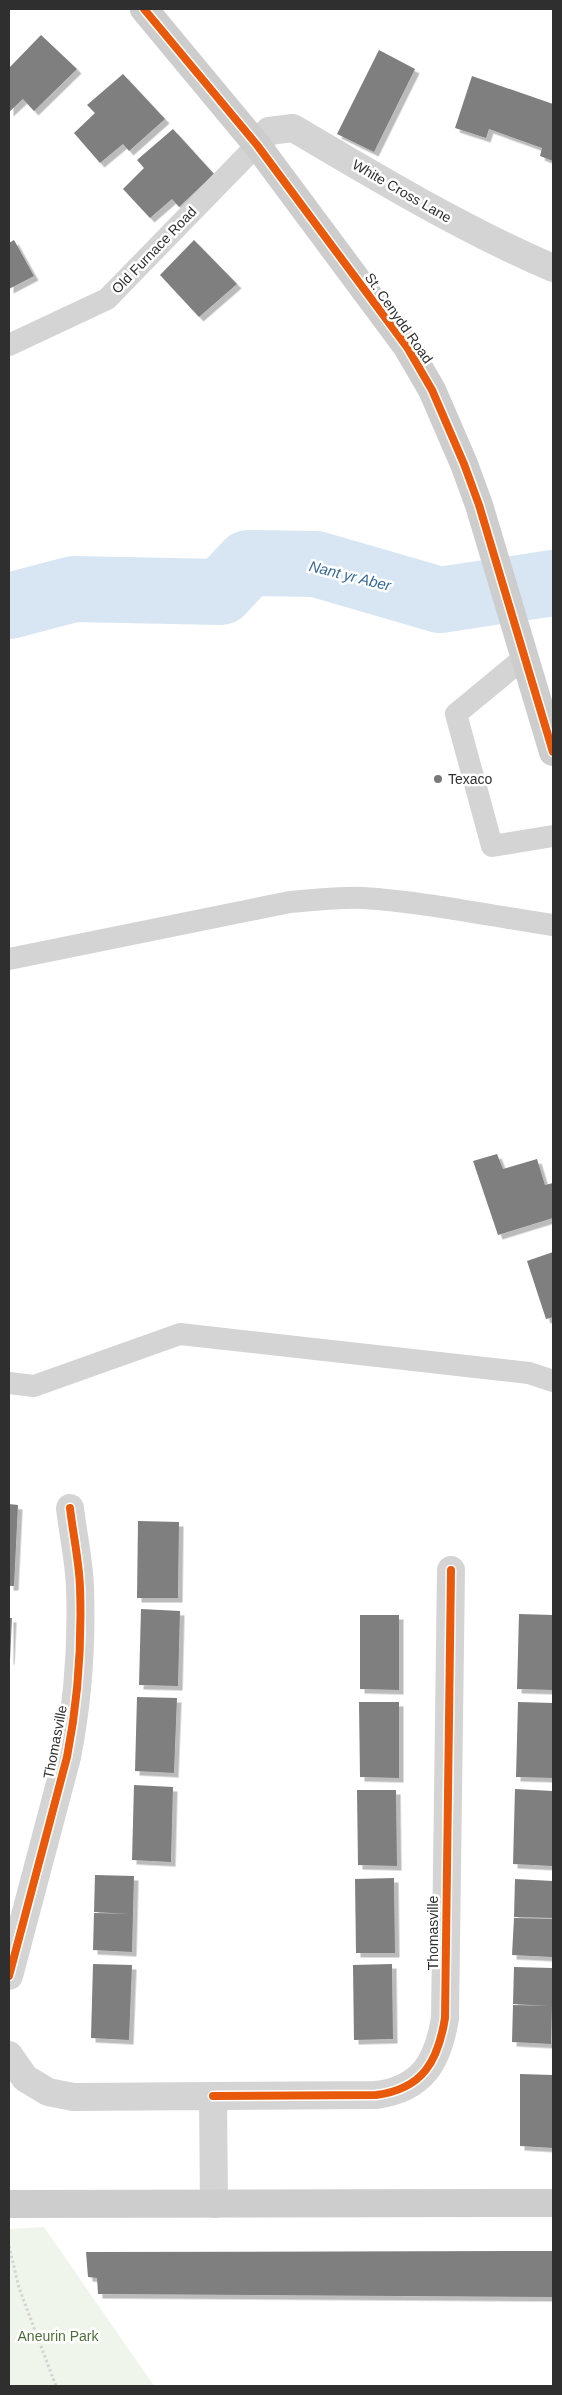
<svg xmlns="http://www.w3.org/2000/svg" width="562" height="2395" viewBox="0 0 562 2395" font-family="Helvetica,sans-serif">
	<style>
		.green { fill: #f0f5ec }
		.lines { fill: none; stroke-linecap: round; stroke-linejoin: round }
		.river { stroke: #d8e6f3; stroke-width: 66 }
		.building { fill: #7f7f7f; filter: url(#shadow) }
		.path { stroke: #d4d4d4; stroke-width: 3; stroke-dasharray: 2.5 2.5; stroke-linecap: butt }
		.service { stroke: #d4d4d4; stroke-width: 22 }
		.minor { stroke: #d4d4d4; stroke-width: 28 }
		.secondary { stroke: #cdcdcd; stroke-width: 28 }
		.cycleway-casing { stroke: #fff; stroke-width: 11 }
		.cycleway { stroke: #e8590c; stroke-width: 8 }
		.poi-dot { fill: #787878; stroke: #fff; stroke-width: 2 }
		.labels { text-anchor: middle; stroke-width: 5; stroke-linejoin: round; paint-order: stroke }
		.street-label { font-size: 14px; fill: #2f2f2f; stroke: #fff }
		.poi-label { font-size: 14px; fill: #2f2f2f; stroke: #fff; text-anchor: start }
		.park-label { font-size: 14px; fill: #4e6e39; stroke: #fff }
		.water-label { font-size: 15px; font-style: italic; fill: #376b97; stroke: #fff }
	</style>
	<defs>
		<filter id="shadow"><feDropShadow dx="4.5" dy="4.5" stdDeviation="0" flood-color="#0004"/></filter>
	</defs>
	<rect width="100%" height="100%" fill="#fff"/>
	<polygon class="green" points="44,2227 154,2386 9,2386 9,2229"/>
	<g class="lines">
		<polyline class="river" points="9,606 74,589 221,592 248,563 316,564 440,600 553,583"/>
	</g>
	<g class="building">
		<polygon points="41,35 77,69 34,111 23,99 9,112 9,68"/>
		<polygon points="379,50 415,69 374,152 337,134"/>
		<polygon points="123,74 165,119 129,151 123,144 100,163 74,133 95,113 87,105"/>
		<polygon points="472,76 553,104 553,161 540,156 542,148 489,129 486,138 455,128"/>
		<polygon points="173,129 214,174 179,207 172,199 150,218 123,189 144,168 137,160"/>
		<polygon points="14,240 34,276 9,289 9,243"/>
		<polygon points="194,240 237,284 199,317 160,275"/>
		<polygon points="497,1154 503,1169 537,1159 545,1185 553,1183 553,1218 498,1235 473,1161"/>
		<polygon points="553,1252 553,1317 546,1319 527,1261"/>
		<polygon points="9,1504 18,1505 14,1586 9,1586"/>
		<polygon points="138,1521 179,1522 178,1598 137,1598"/>
		<polygon points="141,1609 180,1611 178,1686 139,1685"/>
		<polygon points="519,1614 553,1615 553,1690 517,1689"/>
		<polygon points="360,1615 399,1615 399,1690 360,1689"/>
		<polygon points="9,1618 12,1618 10,1660 9,1660"/>
		<polygon points="137,1697 177,1698 174,1773 135,1771"/>
		<polygon points="359,1702 399,1702 399,1778 360,1777"/>
		<polygon points="518,1702 553,1703 553,1778 516,1777"/>
		<polygon points="134,1785 173,1787 171,1862 132,1860"/>
		<polygon points="515,1789 553,1791 552,1866 513,1864"/>
		<polygon points="357,1790 396,1790 397,1866 358,1865"/>
		<polygon points="95,1875 134,1876 132,1952 93,1950 94,1913 130,1914 94,1912"/>
		<polygon points="394,1878 395,1953 356,1953 355,1879"/>
		<polygon points="515,1879 553,1881 553,1918 514,1917"/>
		<polygon points="514,1918 553,1919 552,1957 512,1955"/>
		<polygon points="93,1964 132,1965 129,2040 91,2038"/>
		<polygon points="392,1964 393,2039 354,2040 353,1965"/>
		<polygon points="514,1967 553,1968 551,2044 512,2042 513,2005 549,2006 513,2004"/>
		<polygon points="520,2074 553,2075 553,2148 520,2146"/>
		<polygon points="553,2251 553,2297 98,2294 97,2278 88,2277 86,2252"/>
	</g>
	<g class="lines">
		<polyline class="path" points="9,2246 19,2288 56,2386"/>
		<g class="service">
			<polyline points="9,345 107,299 257,145"/>
			<polyline points="525,657 456,714 492,846 553,836"/>
			<path d="M9,959L290,902C314,900 339,897 363,898C426,902 490,916 553,925"/>
			<polyline points="9,1383 34,1386 180,1334 529,1373 553,1381"/>
		</g>
		<g class="minor">
			<path d="M257,145L269,131L293,128C378,178 462,229 553,268"/>
			<path d="M9,1976L67,1757C78,1701 82,1644 80,1587C79,1561 73,1534 70,1508"/>
			<polyline points="9,2055 25,2078 48,2092 73,2097 213,2096 214,2204"/>
			<path d="M213,2096L376,2095C423,2089 438,2061 445,2018L451,1570"/>
		</g>
		<g class="secondary">
			<polyline points="144,9 257,145 407,347 432,390 464,464 479,505 553,752"/>
			<polyline points="9,2204 553,2203"/>
		</g>
		<defs>
			<g id="cycleway">
				<polyline points="144,9 257,145 407,347 432,390 464,464 479,505 553,752"/>
				<path d="M9,1976L67,1757C78,1701 82,1644 80,1587C79,1561 73,1534 70,1508"/>
				<path d="M213,2096L376,2095C423,2089 438,2061 445,2018L451,1570"/>
			</g>
		</defs>
		<use href="#cycleway" class="cycleway-casing"/>
		<use href="#cycleway" class="cycleway"/>
	</g>
	<circle class="poi-dot" cx="438" cy="779" r="5"/>
	<g class="labels">
		<g class="street-label">
			<text transform="translate(402 191) rotate(30)" y="5">White Cross Lane</text>
			<text transform="translate(154 250) rotate(-46)" y="5">Old Furnace Road</text>
			<text transform="translate(399 318) rotate(55)" y="5">St. Cenydd Road</text>
			<text transform="translate(55 1742) rotate(-79)" y="5">Thomasville</text>
			<text transform="translate(433 1933) rotate(-90)" y="5">Thomasville</text>
		</g>
		<g class="poi-label">
			<text x="448" y="784">Texaco</text>
		</g>
		<g class="park-label">
			<text x="58" y="2341">Aneurin Park</text>
		</g>
		<g class="water-label">
			<text transform="translate(350 576) rotate(14)" y="5">Nant yr Aber</text>
		</g>
	</g>
	<rect width="562" height="2395" fill="none" stroke="#2f2f2f" stroke-width="20"/>
</svg>
